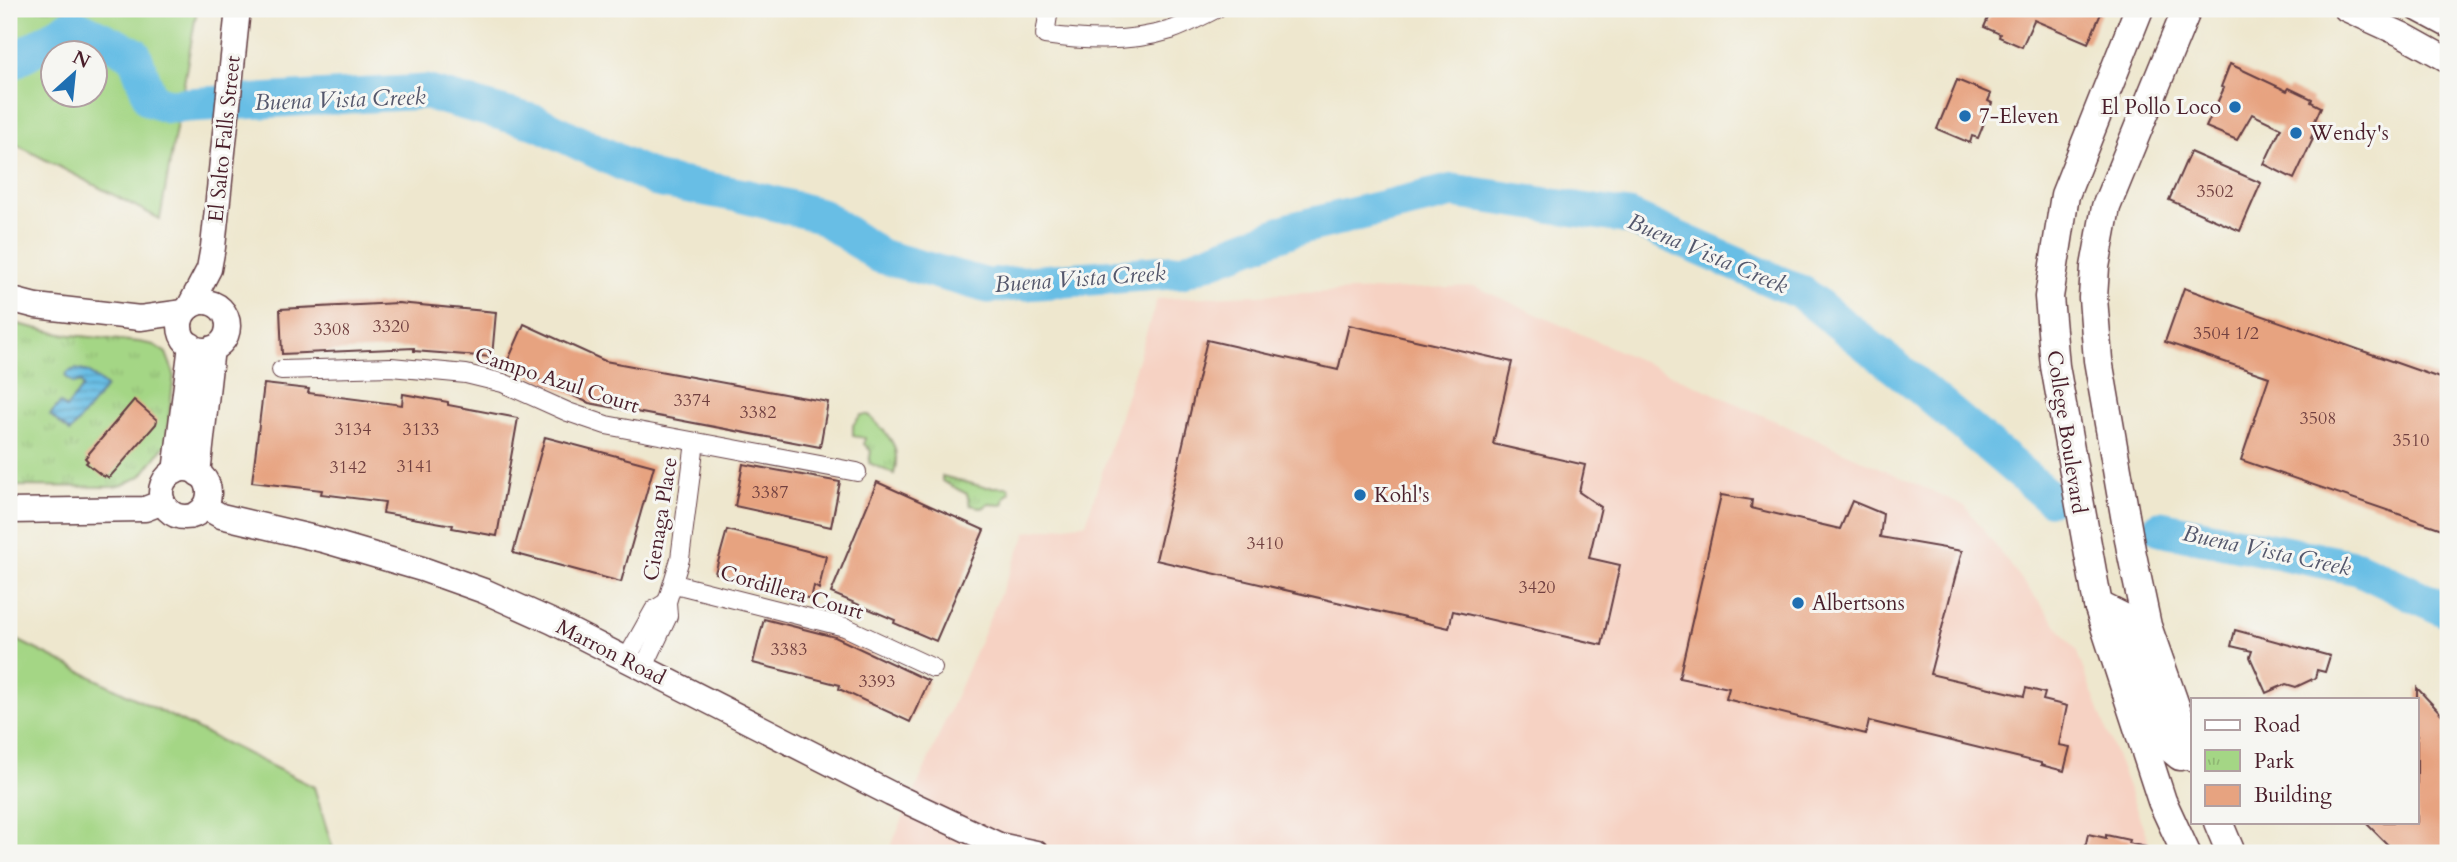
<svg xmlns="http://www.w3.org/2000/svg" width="2457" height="862" viewBox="0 0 2457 862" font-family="Cardo,serif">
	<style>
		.built { fill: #f6d2c3 }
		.grass { fill: #a4d685; stroke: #777a58; stroke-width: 2; fill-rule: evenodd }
		.park { fill: url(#park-tufts); stroke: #777a58; stroke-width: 2 }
		.water { fill: url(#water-rules); stroke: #596e88; stroke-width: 2 }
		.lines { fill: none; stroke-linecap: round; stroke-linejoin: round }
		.river { stroke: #68bee5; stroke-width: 35 }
		.building { fill: #e7a380 }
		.street-casing { stroke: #633d43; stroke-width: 20 }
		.secondary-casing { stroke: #633d43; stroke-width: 27 }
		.primary-casing { stroke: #633d43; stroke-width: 31 }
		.street { stroke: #fff; stroke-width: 18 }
		.secondary { stroke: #fff; stroke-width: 24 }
		.primary { stroke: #fff; stroke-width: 28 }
		.poi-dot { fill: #1f6fb2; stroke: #f6f6f2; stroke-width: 2.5 }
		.labels { text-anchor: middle; stroke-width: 6; stroke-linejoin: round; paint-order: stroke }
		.number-label { font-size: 18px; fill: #714040 }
		.poi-label { font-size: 21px; fill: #4a1f2b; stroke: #f6f6f2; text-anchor: start }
		.street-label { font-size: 21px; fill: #4a1f2b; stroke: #f6f6f2 }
		.water-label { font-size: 23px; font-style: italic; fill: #54576c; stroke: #f6f6f2 }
	</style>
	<defs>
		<pattern id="park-tufts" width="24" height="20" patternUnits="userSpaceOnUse" patternTransform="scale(1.75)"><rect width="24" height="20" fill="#a4d685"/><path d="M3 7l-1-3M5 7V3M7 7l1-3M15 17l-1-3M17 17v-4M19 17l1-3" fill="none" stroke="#8fb773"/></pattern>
		<pattern id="water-rules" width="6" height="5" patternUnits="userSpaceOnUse" patternTransform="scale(1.75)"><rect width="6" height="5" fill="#68bee5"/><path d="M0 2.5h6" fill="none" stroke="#589aba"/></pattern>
	</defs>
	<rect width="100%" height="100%" fill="#f6f6f2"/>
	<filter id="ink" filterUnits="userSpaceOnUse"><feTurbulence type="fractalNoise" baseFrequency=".0143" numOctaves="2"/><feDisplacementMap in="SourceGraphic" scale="14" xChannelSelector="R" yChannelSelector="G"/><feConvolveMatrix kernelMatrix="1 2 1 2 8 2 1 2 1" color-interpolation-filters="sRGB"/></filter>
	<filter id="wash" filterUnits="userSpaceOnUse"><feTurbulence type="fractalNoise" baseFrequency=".00686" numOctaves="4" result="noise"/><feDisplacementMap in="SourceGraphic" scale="28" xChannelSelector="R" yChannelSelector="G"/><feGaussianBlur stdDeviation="1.57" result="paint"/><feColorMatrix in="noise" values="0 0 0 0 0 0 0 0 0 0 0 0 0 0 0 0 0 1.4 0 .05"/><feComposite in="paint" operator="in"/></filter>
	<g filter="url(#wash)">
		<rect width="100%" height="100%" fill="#eee7ce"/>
		<polygon class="built" points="1474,286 1965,506 2076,650 2153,853 888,853 1027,532 1086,523 1157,299"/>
		<g class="grass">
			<path d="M9,9H197L160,219L9,141ZM52,52H94V94H52Z"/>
			<polygon points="9,636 314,787 334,853 9,853"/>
		</g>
		<g class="park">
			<polygon points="9,322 61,334 139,342 154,345 166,353 174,374 166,444 141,476 123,485 114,487 9,486"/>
			<path d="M861,415H869C887,435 902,444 894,474L869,463L871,451L864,444L865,438L853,436V425Z"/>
			<polygon points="942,476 984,487 1008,487 1010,492 1005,497 1003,505 988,504 983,508 970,505 967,494 942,481"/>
		</g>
		<polygon class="water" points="76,369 88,372 106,387 70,432 50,415 60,403 66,408 83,387 81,382 74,384 65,376 69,371"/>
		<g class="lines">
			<g class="river">
				<polyline points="9,64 73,25 134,54 151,100 168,106 425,92 538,123 657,180 744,196 820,215 880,256 988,286 1182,271 1293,229 1453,191 1629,217 1802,293 1916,384 2050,498"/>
				<polyline points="2160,528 2358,568 2448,611"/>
			</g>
		</g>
		<g id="blocks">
			<g class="building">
				<polygon points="1992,9 2103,9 2088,43 2034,20 2022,47 1999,37 2000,34 1984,27"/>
				<polygon points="2230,64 2287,91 2289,88 2312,99 2311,102 2321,107 2314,123 2318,124 2311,138 2313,139 2294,179 2264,164 2281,128 2252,114 2237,140 2206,127 2224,88 2221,87"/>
				<polygon points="1957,80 1991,94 1988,101 1992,103 1978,138 1972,136 1970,143 1937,129"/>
				<polygon points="2190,152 2261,183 2240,231 2169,200"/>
				<polygon points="2184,288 2448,381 2448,531 2241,460 2269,377 2165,342"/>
				<polygon points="398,303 496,312 492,357 414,351 414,348 282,354 280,309"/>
				<polygon points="524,324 605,361 828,402 820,447 589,403 506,365"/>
				<polygon points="1349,325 1512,362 1493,444 1585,465 1579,492 1601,507 1589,558 1620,565 1602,645 1453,611 1449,628 1156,560 1207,340 1338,370"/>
				<polygon points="264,384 309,389 308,393 402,405 403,394 448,402 448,405 518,418 497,536 452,528 453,525 383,513 385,502 321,494 322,490 252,482"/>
				<polygon points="134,400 157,420 156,424 109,478 105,475 104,477 86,463 88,461 85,458"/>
				<polygon points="545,437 654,466 621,582 513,553"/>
				<polygon points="743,464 840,482 831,527 735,506"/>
				<polygon points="877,482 984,530 936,641 894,623 895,620 831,593"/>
				<polygon points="1721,495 1752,500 1751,508 1840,529 1852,501 1883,514 1880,537 1962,551 1930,674 2024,696 2026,688 2045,693 2043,700 2067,706 2059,745 2070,747 2064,771 2041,765 2041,763 1869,721 1866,734 1726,699 1729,688 1679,678"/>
				<polygon points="727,530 826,556 819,589 814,586 811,599 715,573"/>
				<polygon points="764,619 835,637 929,681 910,722 839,689 840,685 753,663"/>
				<polygon points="2235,630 2330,656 2325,672 2317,670 2315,678 2296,687 2286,684 2266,693 2250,657 2252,651 2231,646"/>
				<polygon points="2417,688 2448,721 2448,853 2396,853 2365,822 2417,822"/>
				<polygon points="2088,834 2106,838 2106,835 2129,840 2128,843 2146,847 2145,853 2084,853"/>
			</g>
		</g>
	</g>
	<g filter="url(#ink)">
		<use href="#blocks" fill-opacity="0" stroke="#633d43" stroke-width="2"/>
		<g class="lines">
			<defs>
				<g id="street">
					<path d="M1049,9L1045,35C1086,41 1130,43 1171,30C1186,25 1201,16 1216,9"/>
					<polyline points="281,370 391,367 466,374 503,383 568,412 606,425 857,472"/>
					<polyline points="675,584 845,627 933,668"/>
					<polyline points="626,660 654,610 667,602"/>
					<polyline points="643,669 668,616 667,602 680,559 695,442"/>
				</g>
				<g id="secondary">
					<polyline points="2346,9 2403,35 2448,60"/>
					<polyline points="2418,9 2448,25"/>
					<polyline points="9,299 36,306 140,318 184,312"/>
					<circle cx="204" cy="326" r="24"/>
					<polyline points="189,307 209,269 213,247 238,9"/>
					<circle cx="185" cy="493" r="24"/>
					<polyline points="175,472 191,345"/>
					<polyline points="198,474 212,348"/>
					<polyline points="205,507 221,516 323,540 422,569 484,591 553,622 891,794 999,845 1011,853"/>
					<polyline points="9,511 145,509 163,502"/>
					<polyline points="999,845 1036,853"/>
				</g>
				<g id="primary">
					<polyline points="2139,9 2065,195 2049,297 2055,366 2098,605 2162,801 2186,853"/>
					<polyline points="2187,9 2106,207 2095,267 2093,298 2098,360 2131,550 2147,626 2193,757"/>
					<polyline points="2098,605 2124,618 2169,747 2180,756"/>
					<polyline points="2218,822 2231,853"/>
				</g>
			</defs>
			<use href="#street" class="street-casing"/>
			<use href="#secondary" class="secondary-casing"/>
			<use href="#primary" class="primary-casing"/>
			<use href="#street" class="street"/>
			<use href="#secondary" class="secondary"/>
			<use href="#primary" class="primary"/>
		</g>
	</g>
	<g class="poi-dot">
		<circle cx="2235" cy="107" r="7"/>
		<circle cx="1965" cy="116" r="7"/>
		<circle cx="2296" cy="133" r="7"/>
		<circle cx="1360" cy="495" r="7"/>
		<circle cx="1798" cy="603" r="7"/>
	</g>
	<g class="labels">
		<g class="number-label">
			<text x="2215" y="197">3502</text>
			<text x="391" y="332">3320</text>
			<text x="332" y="335">3308</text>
			<text x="2226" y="339">3504 1/2</text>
			<text x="692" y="406">3374</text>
			<text x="758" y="418">3382</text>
			<text x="2318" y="424">3508</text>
			<text x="353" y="435">3134</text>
			<text x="421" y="435">3133</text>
			<text x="2411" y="446">3510</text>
			<text x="415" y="472">3141</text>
			<text x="348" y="473">3142</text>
			<text x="770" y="498">3387</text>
			<text x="1265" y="549">3410</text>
			<text x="1537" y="593">3420</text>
			<text x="789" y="655">3383</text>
			<text x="877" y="687">3393</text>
		</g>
		<g class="poi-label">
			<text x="2221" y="114" text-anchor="end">El Pollo Loco</text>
			<text x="1979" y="123">7-Eleven</text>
			<text x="2310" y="140">Wendy's</text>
			<text x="1374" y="502">Kohl's</text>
			<text x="1812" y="610">Albertsons</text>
		</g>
		<g class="street-label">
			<text transform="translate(224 139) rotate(-84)" y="7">El Salto Falls Street</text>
			<text transform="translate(557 380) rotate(18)" y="7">Campo Azul Court</text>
			<text transform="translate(2067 432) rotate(81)" y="7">College Boulevard</text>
			<text transform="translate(660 519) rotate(-81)" y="7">Cienaga Place</text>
			<text transform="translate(792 592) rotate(16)" y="7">Cordillera Court</text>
			<text transform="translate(611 652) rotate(27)" y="7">Marron Road</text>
		</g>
		<g class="water-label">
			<text transform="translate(340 99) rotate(-2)" y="8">Buena Vista Creek</text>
			<text transform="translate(1708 253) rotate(23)" y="8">Buena Vista Creek</text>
			<text transform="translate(1080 278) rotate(-4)" y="8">Buena Vista Creek</text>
			<text transform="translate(2267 550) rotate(12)" y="8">Buena Vista Creek</text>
		</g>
	</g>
	<rect width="2457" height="862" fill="none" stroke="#f6f6f2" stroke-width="35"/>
	<rect x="2191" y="698" width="228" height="126" fill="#f6f6f2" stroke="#b1a0a2" stroke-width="2"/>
	<rect x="2205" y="720" width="35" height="10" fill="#ffffff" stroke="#b1a0a2" stroke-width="2"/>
	<text x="2254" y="732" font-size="21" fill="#4a1f2b">Road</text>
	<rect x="2205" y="750" width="35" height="21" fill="url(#park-tufts)" stroke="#b1a0a2" stroke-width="2"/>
	<text x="2254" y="768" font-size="21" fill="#4a1f2b">Park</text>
	<rect x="2205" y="785" width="35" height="21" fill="#e7a380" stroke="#b1a0a2" stroke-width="2"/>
	<text x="2254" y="802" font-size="21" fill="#4a1f2b">Building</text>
	<g transform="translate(74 74) rotate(27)"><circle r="33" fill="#f6f6f2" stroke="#b1a0a2" stroke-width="2"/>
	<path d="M0-5L12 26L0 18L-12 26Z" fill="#1f6fb2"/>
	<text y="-10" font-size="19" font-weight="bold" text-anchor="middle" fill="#4a1f2b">N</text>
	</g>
</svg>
